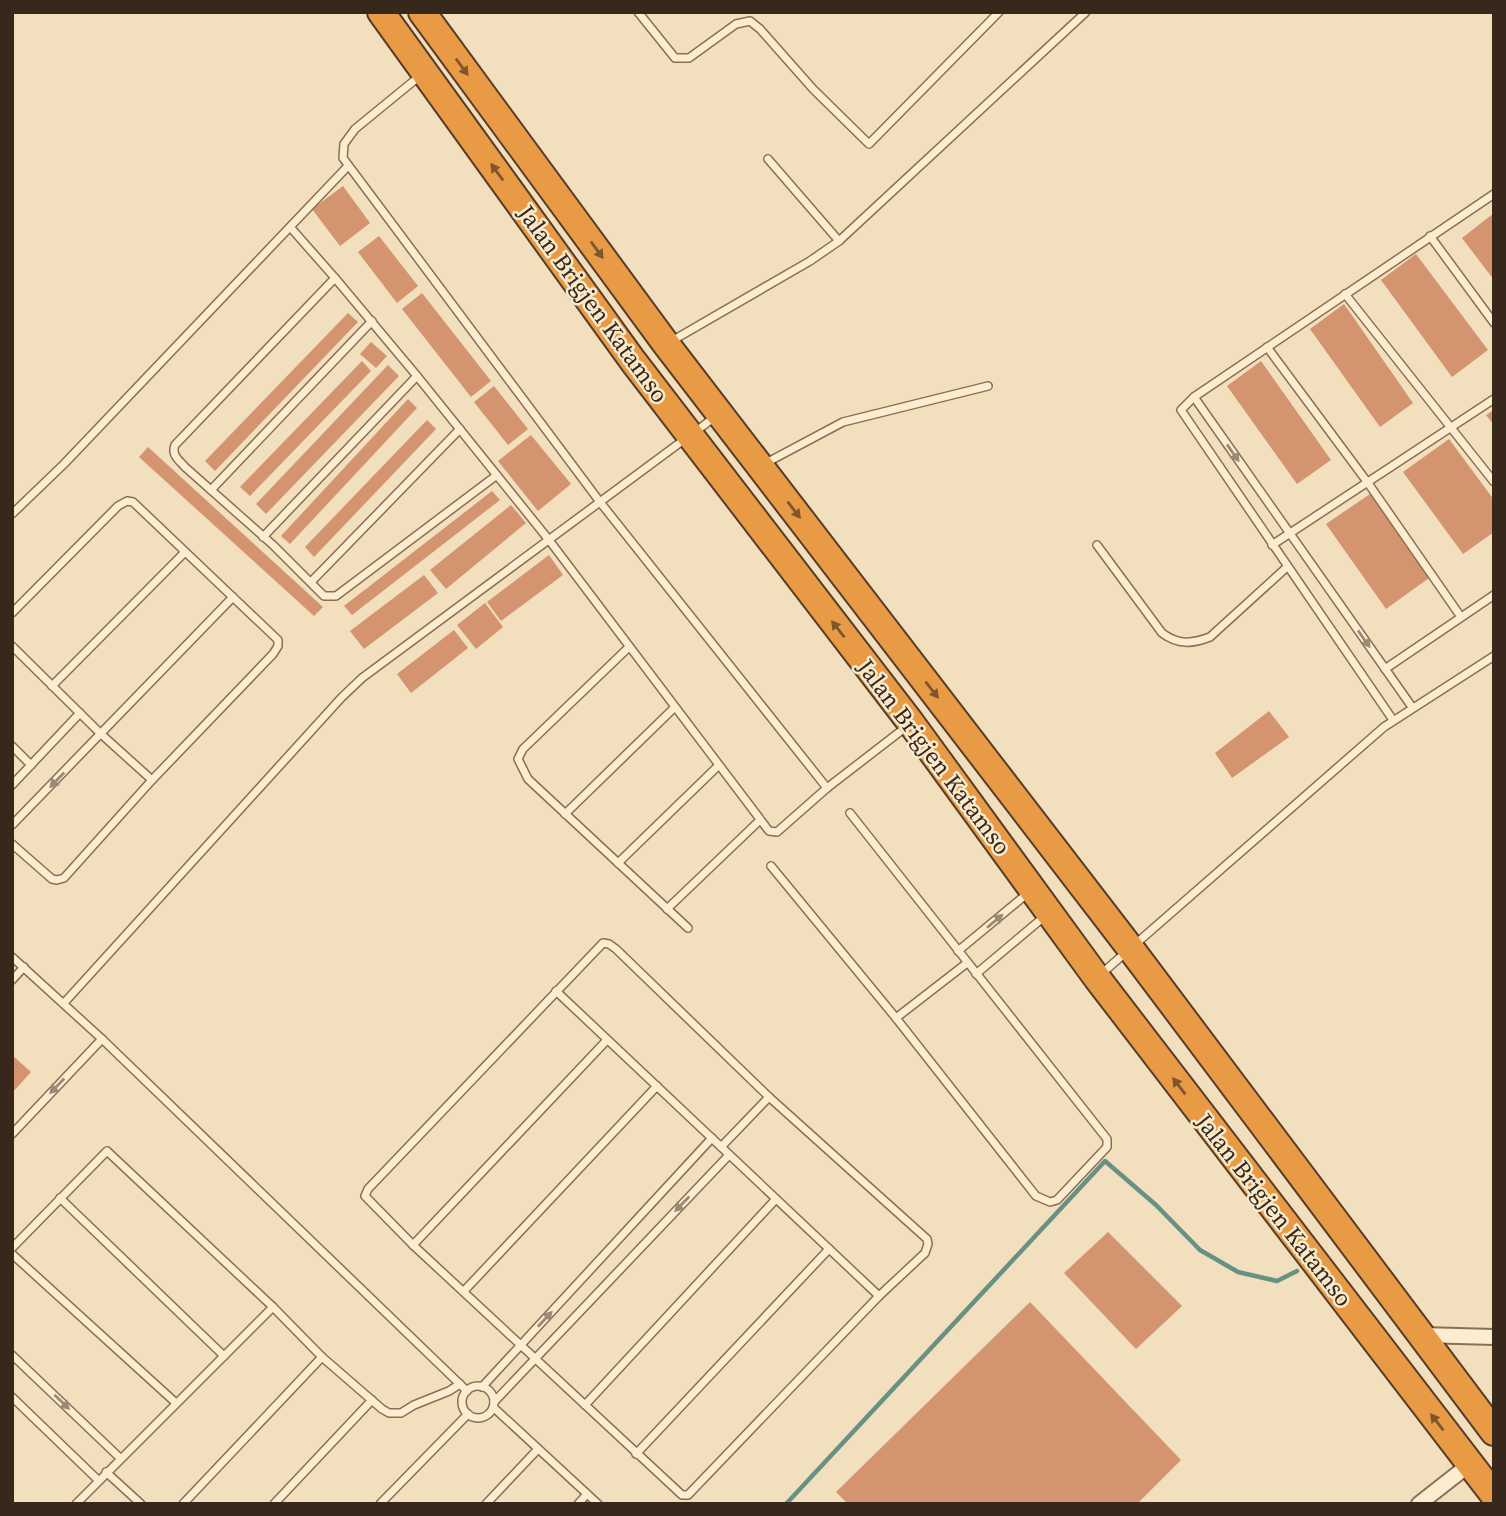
<svg xmlns="http://www.w3.org/2000/svg" width="1506" height="1516" viewBox="0 0 1506 1516" font-family="'Source Serif 4',serif">
	<style>
		.lines { fill: none; stroke-linecap: round; stroke-linejoin: round }
		.stream { stroke: #689084; stroke-width: 4.5 }
		.building { fill: #d3946f }
		.lane-casing { stroke: #8a6f54; stroke-width: 10 }
		.street-casing { stroke: #8a6f54; stroke-width: 18 }
		.highway-casing { stroke: #573d29; stroke-width: 30 }
		.lane { stroke: #fcedd0; stroke-width: 7 }
		.street { stroke: #fcedd0; stroke-width: 14 }
		.highway { stroke: #e99a45; stroke-width: 26 }
		.oneway { fill: #7f562c }
		.oneway2 { fill: #9a8a76 }
		.labels { text-anchor: middle; stroke-width: 5; stroke-linejoin: round; paint-order: stroke }
		.street-label { font-size: 24px; fill: #38281b; stroke: #f8eacd }
	</style>
	<rect width="100%" height="100%" fill="#f1dfbd"/>
	<g class="lines">
		<polyline class="stream" points="786,1504 1105,1161 1156,1205 1200,1250 1238,1272 1277,1281 1297,1271"/>
	</g>
	<g class="building">
		<polygon points="343,186 370,223 340,246 312,209"/>
		<polygon points="1494,213 1494,280 1462,238"/>
		<polygon points="379,236 418,286 397,303 358,252"/>
		<polygon points="1416,254 1488,350 1452,377 1381,280"/>
		<polygon points="422,293 491,381 471,397 402,309"/>
		<polygon points="1344,304 1413,403 1380,427 1310,329"/>
		<polygon points="348,313 358,322 215,471 205,461"/>
		<polygon points="371,342 387,356 376,368 360,354"/>
		<polygon points="362,361 371,371 250,496 240,487"/>
		<polygon points="1261,361 1331,460 1297,484 1227,386"/>
		<polygon points="388,365 399,376 266,514 256,504"/>
		<polygon points="494,386 528,429 508,445 474,402"/>
		<polygon points="408,399 417,408 290,544 281,536"/>
		<polygon points="1494,410 1494,425 1486,415"/>
		<polygon points="427,420 436,429 314,557 305,547"/>
		<polygon points="531,435 571,484 538,511 498,461"/>
		<polygon points="1449,439 1494,500 1494,532 1463,554 1403,472"/>
		<polygon points="148,447 323,607 314,616 139,457"/>
		<polygon points="492,491 500,500 352,615 344,606"/>
		<polygon points="1370,494 1429,578 1386,609 1326,524"/>
		<polygon points="511,505 526,523 446,589 430,570"/>
		<polygon points="549,555 563,575 501,621 487,602"/>
		<polygon points="424,575 438,593 364,649 350,631"/>
		<polygon points="485,603 503,627 476,649 457,625"/>
		<polygon points="454,630 468,648 411,693 397,674"/>
		<polygon points="1269,711 1289,737 1232,778 1215,753"/>
		<polygon points="12,1055 31,1072 12,1093"/>
		<polygon points="1108,1232 1182,1306 1136,1349 1064,1273"/>
		<polygon points="1030,1302 1181,1460 1137,1504 848,1504 836,1492"/>
	</g>
	<g class="lines">
		<defs>
			<g id="lane">
				<polyline points="638,12 675,58 689,58 736,24 750,21 760,29 813,89 869,144 999,12"/>
				<polyline points="421,75 355,129 344,144 343,158 600,502 827,788"/>
				<polyline points="768,159 839,241"/>
				<polyline points="291,228 335,278"/>
				<polyline points="1430,236 1494,323"/>
				<polyline points="1345,294 1494,482"/>
				<polyline points="670,342 810,261 839,241 1086,12"/>
				<polyline points="1267,347 1368,483 1461,617"/>
				<polyline points="1194,397 1412,707"/>
				<polyline points="695,432 716,416"/>
				<polyline points="764,464 843,422 988,386"/>
				<path d="M497,475L336,596H324L273,545L185,467C179,460 171,455 175,445L335,278L417,376L549,540L769,831L777,832L827,788L906,727"/>
				<polyline points="211,490 372,321"/>
				<polyline points="12,514 64,464 348,166"/>
				<polyline points="263,537 417,376"/>
				<path d="M1097,545L1162,633C1178,645 1192,644 1210,637L1287,567"/>
				<polyline points="1272,545 1494,399"/>
				<polyline points="312,581 460,429"/>
				<polyline points="12,613 118,506 127,501 133,502 278,640 278,646 273,654 152,780 64,878 57,880 52,879 12,844"/>
				<polyline points="12,646 101,734 152,780"/>
				<polyline points="629,647 523,749 518,759 528,779 688,928"/>
				<polyline points="1385,669 1494,595"/>
				<polyline points="52,686 185,552"/>
				<polyline points="1393,720 1181,410 1194,397 1494,194"/>
				<polyline points="12,746 31,765"/>
				<polyline points="12,785 80,713"/>
				<polyline points="565,814 674,708"/>
				<polyline points="12,825 233,597"/>
				<polyline points="618,863 718,766"/>
				<polyline points="771,866 896,1018 1036,1196 1050,1202 1057,1200 1107,1147 1107,1139 850,813"/>
				<polyline points="667,909 759,821"/>
				<polygon points="603,943 609,944 616,949 769,1097 927,1239 928,1244 925,1253 879,1296 688,1495 682,1495 413,1245 365,1196 368,1189"/>
				<polyline points="958,951 1028,893"/>
				<polyline points="12,957 102,1039 467,1391"/>
				<polyline points="976,974 1045,916"/>
				<polyline points="1100,975 1384,727 1494,656"/>
				<polyline points="12,980 24,967"/>
				<polyline points="556,991 879,1296"/>
				<polyline points="64,1003 342,697 362,678 685,439"/>
				<polyline points="896,1018 967,963"/>
				<polyline points="12,1134 102,1039"/>
				<polyline points="721,1147 769,1097"/>
				<polyline points="60,1198 224,1356"/>
				<polyline points="413,1245 607,1040"/>
				<polyline points="12,1248 107,1151 273,1307 322,1357 382,1409 389,1413 401,1413 414,1405 449,1391 460,1384"/>
				<polyline points="12,1254 176,1403"/>
				<polyline points="464,1291 657,1086"/>
				<polyline points="12,1355 120,1458"/>
				<circle cx="478" cy="1402" r="16"/>
				<polyline points="482,1387 712,1138"/>
				<polyline points="12,1397 98,1480"/>
				<polyline points="494,1402 729,1155"/>
				<polyline points="585,1405 776,1199"/>
				<polyline points="493,1407 598,1504"/>
				<polyline points="636,1454 829,1249"/>
				<polyline points="106,1472 141,1504"/>
				<polyline points="76,1504 273,1307"/>
				<polyline points="183,1504 322,1357"/>
				<polyline points="274,1504 372,1400"/>
				<polyline points="380,1504 468,1414"/>
				<polyline points="486,1504 538,1449"/>
				<polyline points="578,1504 587,1494"/>
			</g>
			<g id="street">
				<polyline points="1422,1335 1494,1337"/>
				<polyline points="1419,1504 1470,1464"/>
			</g>
			<g id="highway">
				<polyline points="381,12 633,361 911,723 1097,978 1494,1495"/>
				<polyline points="422,12 666,344 1131,949 1494,1432"/>
			</g>
		</defs>
		<use href="#lane" class="lane-casing"/>
		<use href="#street" class="street-casing"/>
		<use href="#highway" class="highway-casing"/>
		<use href="#lane" class="lane"/>
		<use href="#street" class="street"/>
		<use href="#highway" class="highway"/>
	</g>
	<defs><path id="oneway-solid" d="M-6-.8H1V-3.2L6.5 0L1 3.2V.8H-6Z" transform="scale(1.75)"/></defs>
	<g class="oneway">
		<use href="#oneway-solid" transform="translate(462 67) rotate(54)"/>
		<use href="#oneway-solid" transform="translate(497 172) rotate(-126)"/>
		<use href="#oneway-solid" transform="translate(597 250) rotate(54)"/>
		<use href="#oneway-solid" transform="translate(794 510) rotate(52)"/>
		<use href="#oneway-solid" transform="translate(838 629) rotate(-128)"/>
		<use href="#oneway-solid" transform="translate(932 690) rotate(52)"/>
		<use href="#oneway-solid" transform="translate(1179 1086) rotate(-127)"/>
		<use href="#oneway-solid" transform="translate(1437 1422) rotate(-128)"/>
	</g>
	<g class="oneway2">
		<use href="#oneway-solid" transform="translate(1233 453) rotate(55)"/>
		<use href="#oneway-solid" transform="translate(1364 639) rotate(55)"/>
		<use href="#oneway-solid" transform="translate(57 780) rotate(134)"/>
		<use href="#oneway-solid" transform="translate(995 921) rotate(-40)"/>
		<use href="#oneway-solid" transform="translate(57 1086) rotate(134)"/>
		<use href="#oneway-solid" transform="translate(682 1204) rotate(134)"/>
		<use href="#oneway-solid" transform="translate(545 1319) rotate(-47)"/>
		<use href="#oneway-solid" transform="translate(62 1402) rotate(44)"/>
	</g>
	<g class="labels">
		<g class="street-label">
			<text transform="translate(593 304) rotate(54)" y="8">Jalan Brigjen Katamso</text>
			<text transform="translate(934 757) rotate(53)" y="8">Jalan Brigjen Katamso</text>
			<text transform="translate(1274 1210) rotate(52)" y="8">Jalan Brigjen Katamso</text>
		</g>
	</g>
	<rect width="1506" height="1516" fill="none" stroke="#38281b" stroke-width="28"/>
</svg>
